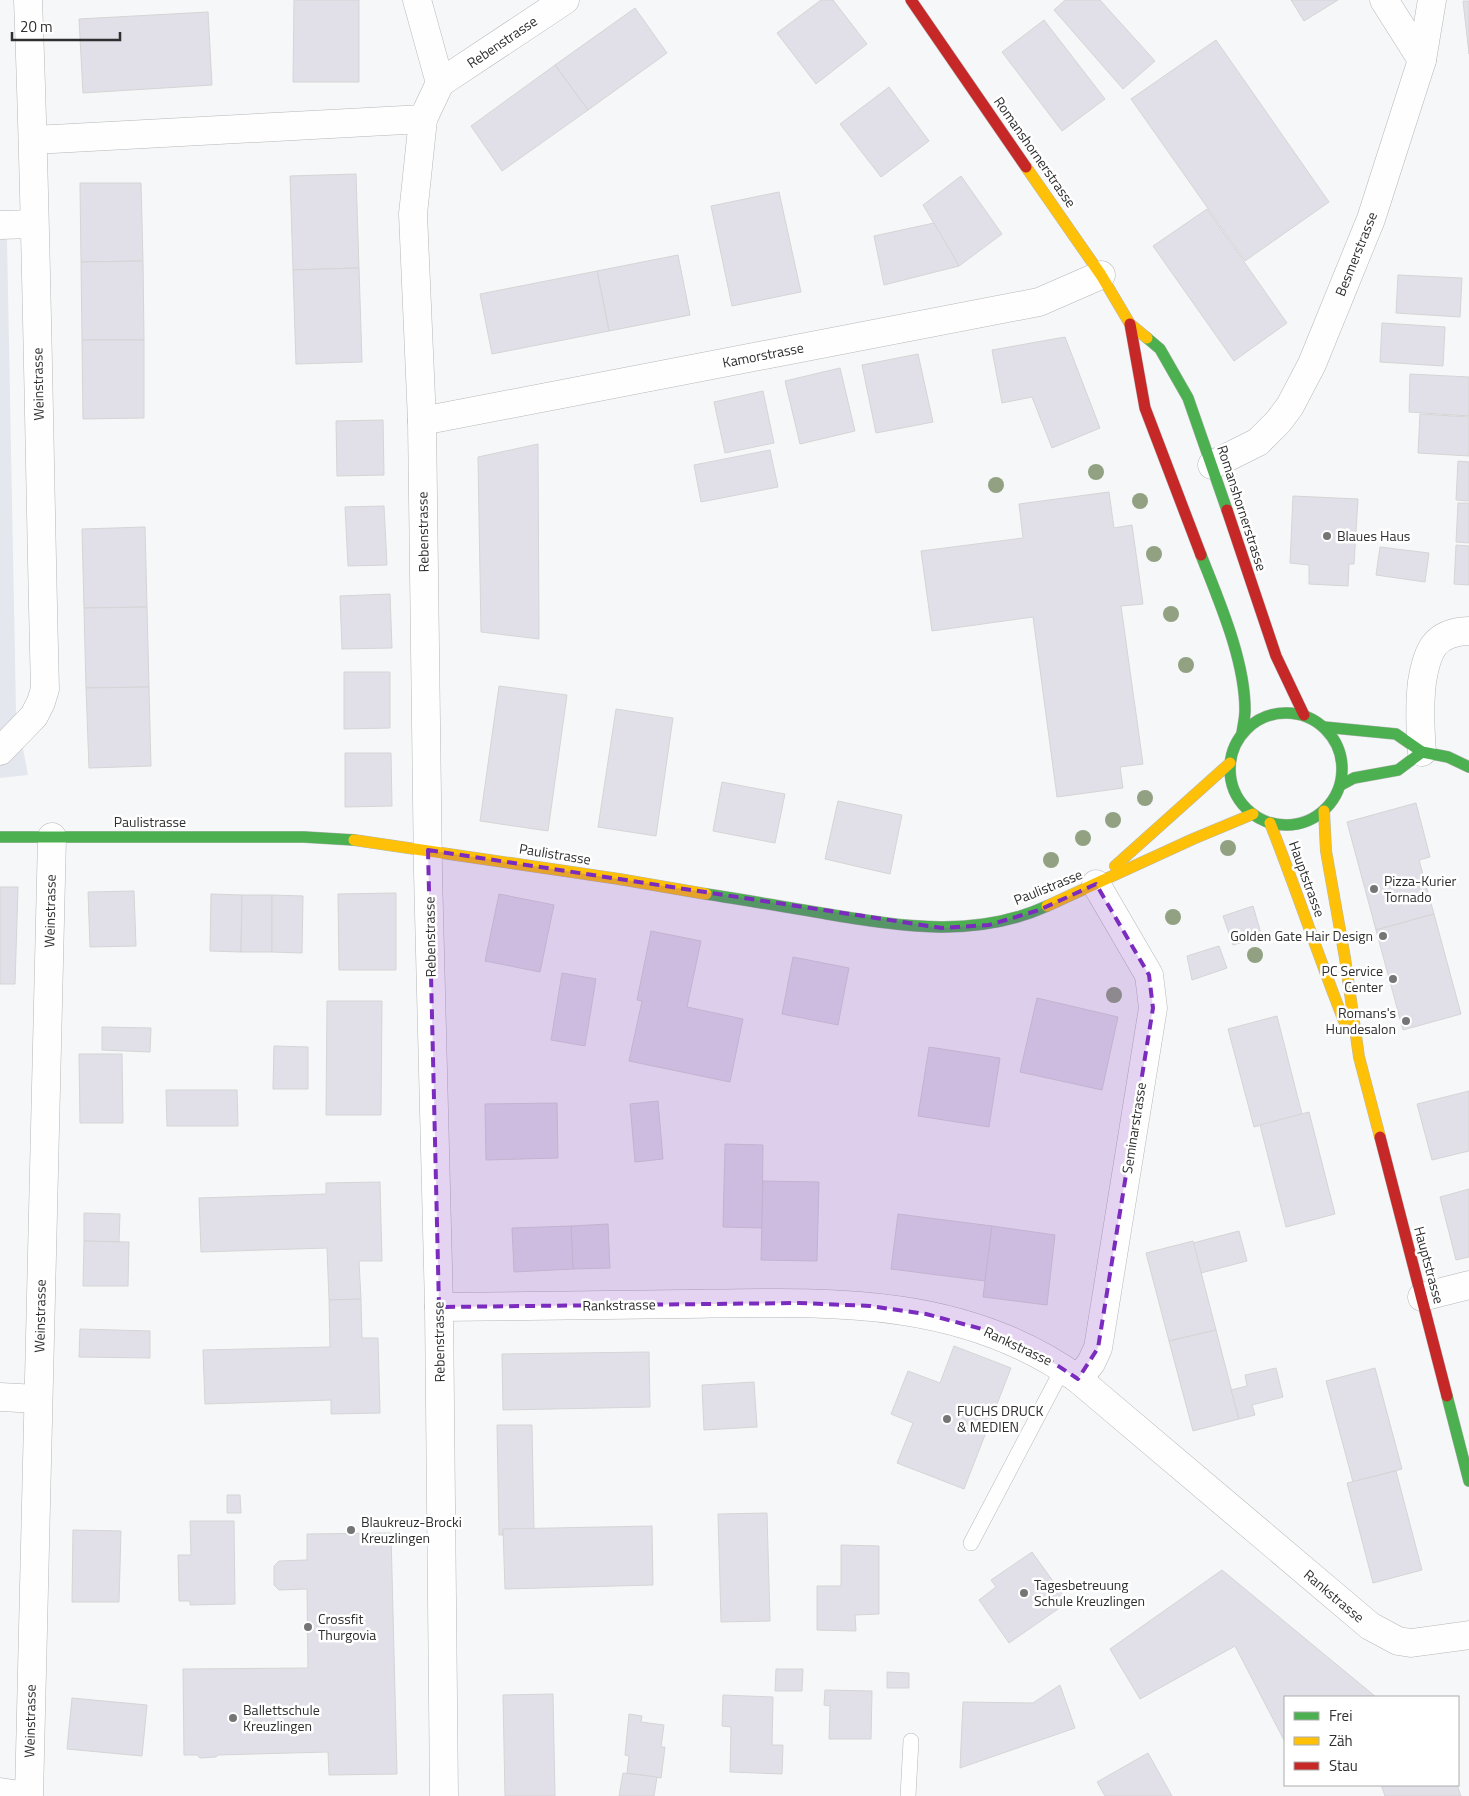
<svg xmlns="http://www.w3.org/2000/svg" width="1469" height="1796" viewBox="0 0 1469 1796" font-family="'Titillium Web',sans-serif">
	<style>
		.built { fill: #e4e7ed }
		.building { fill: #e1e0e8; stroke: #d5d5d6 }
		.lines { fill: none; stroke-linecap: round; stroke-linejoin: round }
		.lane-casing { stroke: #b6b7b8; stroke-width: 16 }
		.street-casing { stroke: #b6b7b8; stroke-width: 29 }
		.fast-casing { stroke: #b6b7b8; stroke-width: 12 }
		.slow-casing { stroke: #b6b7b8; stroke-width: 12 }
		.jam-casing { stroke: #b6b7b8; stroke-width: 12 }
		.lane { stroke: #fefefe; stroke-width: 15 }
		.street { stroke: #fefefe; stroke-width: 28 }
		.fast { stroke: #4caf50; stroke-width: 11 }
		.slow { stroke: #ffc107; stroke-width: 11 }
		.jam { stroke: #c62828; stroke-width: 11 }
		.tree { fill: #91a182 }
		.marked { fill: #7b2cbf; fill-opacity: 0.2; stroke: #7b2cbf; stroke-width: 4; stroke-dasharray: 10 6; stroke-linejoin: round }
		.poi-dot { fill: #757576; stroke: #fff; stroke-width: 2 }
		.labels { text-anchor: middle; stroke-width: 5; stroke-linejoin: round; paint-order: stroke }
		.street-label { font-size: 14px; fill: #2f2f30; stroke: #fff }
		.poi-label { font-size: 14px; fill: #2f2f30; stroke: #fff; text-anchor: start }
	</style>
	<rect width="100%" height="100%" fill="#f6f7f8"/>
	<polygon class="built" points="0,239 7,239 16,712 28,775 0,778"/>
	<g class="building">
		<polygon points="294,0 359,0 359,82 293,82"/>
		<polygon points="821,0 833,0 867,44 816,84 777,33"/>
		<polygon points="1065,0 1100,0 1155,61 1123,89 1054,10"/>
		<polygon points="1291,0 1338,0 1304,21"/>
		<polygon points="1463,1 1469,1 1469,54"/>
		<polygon points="635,8 667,53 588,110 555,65"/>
		<polygon points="208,12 212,85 83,93 79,19"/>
		<polygon points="1044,20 1105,99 1062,131 1002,52"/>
		<polygon points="1216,40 1329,202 1245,261 1131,99"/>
		<polygon points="555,65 588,110 502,171 471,126"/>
		<polygon points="889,87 929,141 881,177 840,124"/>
		<polygon points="356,174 359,268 293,270 290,176"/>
		<polygon points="961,176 1002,234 959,266 923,205"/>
		<polygon points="80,183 141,183 143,261 81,262"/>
		<polygon points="779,192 801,292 732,306 711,206"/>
		<polygon points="1207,209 1287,323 1234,361 1153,246"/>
		<polygon points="934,223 959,266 884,285 874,236"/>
		<polygon points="678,255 690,315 609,331 597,271"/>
		<polygon points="143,261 144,340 82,340 81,262"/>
		<polygon points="359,268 362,362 296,364 293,270"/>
		<polygon points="597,271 609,331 492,354 480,294"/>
		<polygon points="1398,275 1462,278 1460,317 1396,313"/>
		<polygon points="1382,323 1445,327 1443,366 1380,362"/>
		<polygon points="1065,337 1100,428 1052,448 1032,397 1002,403 992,350"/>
		<polygon points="82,340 144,340 144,418 83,419"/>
		<polygon points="918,354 933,422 876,433 862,365"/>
		<polygon points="840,368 855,431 800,444 785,381"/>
		<polygon points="1410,374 1469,377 1469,416 1409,412"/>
		<polygon points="763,391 774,443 725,453 714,402"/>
		<polygon points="1420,414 1469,417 1469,456 1418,453"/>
		<polygon points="383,420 384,475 337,476 336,421"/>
		<polygon points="538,444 539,639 481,632 478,457"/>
		<polygon points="770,450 778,487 701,502 694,465"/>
		<polygon points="1458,461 1469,462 1469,501 1456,500"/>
		<polygon points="1109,492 1114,528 1132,525 1143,604 1121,606 1143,764 1120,767 1123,788 1057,797 1033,617 932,631 921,551 1023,538 1019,504"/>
		<polygon points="1293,496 1358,499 1354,564 1349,564 1348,586 1309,584 1309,565 1290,563"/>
		<polygon points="1458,503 1469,503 1469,543 1456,542"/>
		<polygon points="384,506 387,565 348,566 345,507"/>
		<polygon points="145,527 147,607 84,608 82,529"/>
		<polygon points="1456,545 1469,546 1469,585 1454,584"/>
		<polygon points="1380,547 1429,553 1425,582 1376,575"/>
		<polygon points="390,594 392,648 342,649 340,596"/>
		<polygon points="147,607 149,687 86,688 84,608"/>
		<polygon points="344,672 390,672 390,728 344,729"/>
		<polygon points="499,686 567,695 548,831 480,821"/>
		<polygon points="149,687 151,766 89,768 86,688"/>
		<polygon points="616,709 673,718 656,836 598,827"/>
		<polygon points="345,753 391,753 392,806 345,807"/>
		<polygon points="722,782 785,794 775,843 713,831"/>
		<polygon points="838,801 902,815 890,874 825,859"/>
		<polygon points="1416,803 1430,857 1419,860 1434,914 1376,930 1347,822"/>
		<polygon points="0,887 18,887 15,984 0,984"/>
		<polygon points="134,891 136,946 90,947 88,892"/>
		<polygon points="396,893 396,970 339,970 338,894"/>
		<polygon points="211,894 242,895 241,952 210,951"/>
		<polygon points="499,894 554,905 540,972 485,961"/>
		<polygon points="242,895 272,895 272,952 241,952"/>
		<polygon points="272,895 303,896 302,953 272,952"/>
		<polygon points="1253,906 1262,937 1233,945 1223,916"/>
		<polygon points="1434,914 1461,1014 1403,1030 1376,930"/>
		<polygon points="651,931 701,941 687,1007 743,1019 730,1082 629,1061 642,1001 637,1000"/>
		<polygon points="1219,946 1227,968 1192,980 1187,956"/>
		<polygon points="793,957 849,968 838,1025 782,1014"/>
		<polygon points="562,973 596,979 585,1046 551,1040"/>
		<polygon points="1037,998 1118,1017 1102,1090 1020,1072"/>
		<polygon points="327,1001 382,1001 381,1115 326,1115"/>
		<polygon points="1277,1016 1302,1114 1254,1127 1228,1029"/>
		<polygon points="102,1027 151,1028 150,1052 102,1050"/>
		<polygon points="274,1046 308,1047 308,1089 273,1089"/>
		<polygon points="929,1047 1000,1058 989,1127 918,1116"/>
		<polygon points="79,1054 122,1054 123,1123 80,1123"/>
		<polygon points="166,1090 237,1090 238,1126 167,1126"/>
		<polygon points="1469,1091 1469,1151 1432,1160 1417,1104"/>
		<polygon points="658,1101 663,1159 635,1162 630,1104"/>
		<polygon points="557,1103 558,1158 486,1160 485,1104"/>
		<polygon points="1309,1112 1335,1214 1286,1227 1260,1125"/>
		<polygon points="725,1144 763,1145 762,1228 723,1227"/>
		<polygon points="763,1181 819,1182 817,1261 761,1260"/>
		<polygon points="380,1182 382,1261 359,1261 361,1299 329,1300 327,1248 201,1252 199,1198 326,1194 326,1183"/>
		<polygon points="1469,1189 1469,1257 1456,1260 1440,1197"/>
		<polygon points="84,1213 120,1214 119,1242 84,1241"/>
		<polygon points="898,1214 992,1226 985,1281 891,1269"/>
		<polygon points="608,1224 610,1268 573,1269 571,1226"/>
		<polygon points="571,1226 573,1269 514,1272 512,1228"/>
		<polygon points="992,1226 1055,1235 1047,1305 983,1297"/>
		<polygon points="1239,1231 1247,1261 1201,1273 1193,1243"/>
		<polygon points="84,1241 129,1242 128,1286 83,1286"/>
		<polygon points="1193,1241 1216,1330 1169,1341 1146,1253"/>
		<polygon points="361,1299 362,1338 378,1338 380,1413 331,1414 331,1400 205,1404 203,1350 330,1347 329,1300"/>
		<polygon points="80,1329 150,1331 150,1358 79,1357"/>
		<polygon points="1216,1330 1239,1419 1193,1431 1169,1341"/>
		<polygon points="954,1346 1011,1368 964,1489 897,1463 913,1423 891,1414 908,1371 940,1383"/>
		<polygon points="649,1352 650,1407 503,1410 502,1354"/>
		<polygon points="1276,1368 1283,1397 1252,1405 1255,1415 1239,1419 1231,1390 1247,1386 1245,1375"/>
		<polygon points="1375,1368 1402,1469 1353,1482 1326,1381"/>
		<polygon points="754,1382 757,1427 704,1430 702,1385"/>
		<polygon points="497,1425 532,1425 534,1529 503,1529 503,1535 499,1535"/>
		<polygon points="1396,1471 1422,1570 1373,1583 1347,1483"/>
		<polygon points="227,1495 240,1495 241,1513 227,1513"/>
		<polygon points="767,1513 770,1621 721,1622 718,1514"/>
		<polygon points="190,1521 234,1521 235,1604 190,1605 190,1601 179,1601 178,1555 191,1555"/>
		<polygon points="652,1526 653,1585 505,1589 503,1529"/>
		<polygon points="73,1530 121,1531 119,1602 72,1602"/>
		<polygon points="391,1533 397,1774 329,1775 328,1752 218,1755 216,1757 200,1758 197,1755 184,1755 183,1669 308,1668 307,1589 279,1590 274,1585 274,1566 279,1561 307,1560 307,1534"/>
		<polygon points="841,1545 879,1546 879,1614 855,1615 856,1631 817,1630 817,1586 841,1586"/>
		<polygon points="1032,1552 1068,1602 1009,1643 979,1600 996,1587 991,1580"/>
		<polygon points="1222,1570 1376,1697 1285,1697 1285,1742 1235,1646 1140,1699 1110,1649"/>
		<polygon points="776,1669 803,1669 802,1691 775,1691"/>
		<polygon points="887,1672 909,1673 909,1688 887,1688"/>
		<polygon points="1060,1685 1075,1728 960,1768 963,1702 1033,1703"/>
		<polygon points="825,1690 872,1691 871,1739 829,1739 830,1706 824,1705"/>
		<polygon points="553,1694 555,1796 505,1796 503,1695"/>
		<polygon points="723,1695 773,1697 772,1745 783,1745 782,1774 730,1772 731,1727 722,1726"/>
		<polygon points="72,1698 147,1705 142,1756 67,1749"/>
		<polygon points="629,1714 642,1716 641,1722 664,1725 661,1747 665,1747 661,1778 627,1773 629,1756 625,1755"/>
		<polygon points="1148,1753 1172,1796 1105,1796 1097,1782"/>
		<polygon points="623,1773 657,1777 654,1796 619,1796"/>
		<polygon points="1381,1785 1457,1785 1461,1796 1385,1796"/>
	</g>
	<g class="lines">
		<defs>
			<g id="lane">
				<polyline points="971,1543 1063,1368"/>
				<polyline points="908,1796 911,1741"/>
			</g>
			<g id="street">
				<polyline points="417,0 440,83 423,119 413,214 422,421 428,873 439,1307 444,1796"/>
				<polyline points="1384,0 1422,60"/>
				<polyline points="440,83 565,0"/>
				<polyline points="34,140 423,119"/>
				<polyline points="0,225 34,224"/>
				<polyline points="422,421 1039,302 1101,275"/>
				<polyline points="1212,465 1258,442 1278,422 1290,406 1312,364 1371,219 1422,60 1432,0"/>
				<path d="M0,751L34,716L41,702L45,689C39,460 37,230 28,0"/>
				<path d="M1422,752C1420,727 1419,707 1422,682C1427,651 1434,632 1469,631"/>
				<polyline points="1422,1297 1469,1285"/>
				<path d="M439,1307C521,1306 603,1305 685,1304C823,1302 960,1294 1078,1379L1370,1626L1398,1641L1411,1643L1469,1635"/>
				<polyline points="1078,1379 1091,1363 1098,1348 1153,1008 1149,975 1096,884"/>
				<polyline points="0,1397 38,1399"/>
				<polyline points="0,1792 27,1796"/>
				<polyline points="29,1796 52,837"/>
			</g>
			<g id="fast">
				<polyline points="1147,338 1160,349 1188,398 1227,510"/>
				<path d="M1201,555C1219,601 1245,660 1245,710C1245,718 1243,726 1242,733"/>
				<circle cx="1286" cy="769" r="56"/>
				<polyline points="1324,727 1396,734 1422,752 1448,757 1469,767"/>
				<polyline points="1341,785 1354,778 1398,770 1422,752"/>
				<polyline points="0,837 304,837 354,840"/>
				<path d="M706,894C746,900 786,907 827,914C901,926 975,939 1047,906"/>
				<polyline points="1447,1396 1469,1481"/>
			</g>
			<g id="slow">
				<polyline points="1026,167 1101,275 1130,324 1147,338"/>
				<polyline points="1324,811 1326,851 1345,958 1359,1057 1380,1137"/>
				<path d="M1270,823C1296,888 1318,956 1344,1021"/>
				<polyline points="354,840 619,879 706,894"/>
				<polyline points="1115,866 1230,763"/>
				<polyline points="1047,906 1193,839 1253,814"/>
			</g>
			<g id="jam">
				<polyline points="911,0 1026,167"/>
				<polyline points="1130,324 1145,408 1201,555"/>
				<polyline points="1227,510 1276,656 1304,715"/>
				<polyline points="1380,1137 1447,1396"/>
			</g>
		</defs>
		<use href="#lane" class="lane-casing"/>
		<use href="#street" class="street-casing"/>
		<use href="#fast" class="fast-casing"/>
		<use href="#slow" class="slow-casing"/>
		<use href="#jam" class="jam-casing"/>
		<use href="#lane" class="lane"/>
		<use href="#street" class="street"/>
		<use href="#fast" class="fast"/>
		<use href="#slow" class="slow"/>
		<use href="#jam" class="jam"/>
	</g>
	<g class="tree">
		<circle cx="1096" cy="472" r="8"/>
		<circle cx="996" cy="485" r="8"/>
		<circle cx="1140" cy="501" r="8"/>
		<circle cx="1154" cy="554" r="8"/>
		<circle cx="1171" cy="614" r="8"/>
		<circle cx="1186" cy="665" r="8"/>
		<circle cx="1145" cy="798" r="8"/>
		<circle cx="1113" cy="820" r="8"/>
		<circle cx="1083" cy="838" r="8"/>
		<circle cx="1228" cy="848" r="8"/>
		<circle cx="1051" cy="860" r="8"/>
		<circle cx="1173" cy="917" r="8"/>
		<circle cx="1255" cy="955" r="8"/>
		<circle cx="1114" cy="995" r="8"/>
	</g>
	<path class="marked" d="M428,850L942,928L989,925L1039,910L1096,884L1149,975L1153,1008L1098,1348L1078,1379L1040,1354L993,1332L926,1314L870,1306L799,1303L439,1307Z"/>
	<g class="poi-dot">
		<circle cx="1327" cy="536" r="5"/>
		<circle cx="1374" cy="889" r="5"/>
		<circle cx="1383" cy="936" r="5"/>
		<circle cx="1393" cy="979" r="5"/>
		<circle cx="1406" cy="1021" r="5"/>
		<circle cx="947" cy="1419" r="5"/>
		<circle cx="351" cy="1530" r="5"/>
		<circle cx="1024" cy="1593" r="5"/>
		<circle cx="308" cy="1627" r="5"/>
		<circle cx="233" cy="1718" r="5"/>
	</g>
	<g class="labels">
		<g class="street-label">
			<text transform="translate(502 42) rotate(-34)" y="5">Rebenstrasse</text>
			<text transform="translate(1035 152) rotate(55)" y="5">Romanshornerstrasse</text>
			<text transform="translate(1356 254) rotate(-68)" y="5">Besmerstrasse</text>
			<text transform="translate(763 355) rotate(-11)" y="5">Kamorstrasse</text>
			<text transform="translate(38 384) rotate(-91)" y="5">Weinstrasse</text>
			<text transform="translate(1242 508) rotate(72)" y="5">Romanshornerstrasse</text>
			<text transform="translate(423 532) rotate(-91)" y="5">Rebenstrasse</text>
			<text x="150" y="827">Paulistrasse</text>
			<text transform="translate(555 854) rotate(9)" y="5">Paulistrasse</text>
			<text transform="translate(1307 879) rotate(70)" y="5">Hauptstrasse</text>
			<text transform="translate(1048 887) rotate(-22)" y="5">Paulistrasse</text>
			<text transform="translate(50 911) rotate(-89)" y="5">Weinstrasse</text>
			<text transform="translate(430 937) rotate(-91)" y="5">Rebenstrasse</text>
			<text transform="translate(1134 1128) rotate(-81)" y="5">Seminarstrasse</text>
			<text transform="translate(1429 1265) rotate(75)" y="5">Hauptstrasse</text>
			<text transform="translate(619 1305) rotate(-1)" y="5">Rankstrasse</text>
			<text transform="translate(40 1316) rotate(-89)" y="5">Weinstrasse</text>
			<text transform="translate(439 1342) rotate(-91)" y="5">Rebenstrasse</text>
			<text transform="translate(1018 1346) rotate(25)" y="5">Rankstrasse</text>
			<text transform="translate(1334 1596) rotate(40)" y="5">Rankstrasse</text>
			<text transform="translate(30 1721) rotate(-89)" y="5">Weinstrasse</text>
		</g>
		<g class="poi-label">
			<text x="1337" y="541">Blaues Haus</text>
			<text x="1384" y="886">Pizza-Kurier<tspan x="1384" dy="16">Tornado</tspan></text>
			<text x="1373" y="941" text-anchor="end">Golden Gate Hair Design</text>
			<text x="1383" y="976" text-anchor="end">PC Service<tspan x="1383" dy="16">Center</tspan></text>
			<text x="1396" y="1018" text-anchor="end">Romans's<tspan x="1396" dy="16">Hundesalon</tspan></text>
			<text x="957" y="1416">FUCHS DRUCK<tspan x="957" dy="16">&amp; MEDIEN</tspan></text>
			<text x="361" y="1527">Blaukreuz-Brocki<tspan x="361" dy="16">Kreuzlingen</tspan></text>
			<text x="1034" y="1590">Tagesbetreuung<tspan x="1034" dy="16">Schule Kreuzlingen</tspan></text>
			<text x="318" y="1624">Crossfit<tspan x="318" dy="16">Thurgovia</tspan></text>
			<text x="243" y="1715">Ballettschule<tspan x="243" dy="16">Kreuzlingen</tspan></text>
		</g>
	</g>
	<rect x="1284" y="1696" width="175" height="90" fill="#ffffff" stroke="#acacac"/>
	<rect x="1294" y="1712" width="25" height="8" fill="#4caf50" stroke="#acacac"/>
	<text x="1329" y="1721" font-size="15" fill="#2f2f30">Frei</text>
	<rect x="1294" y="1737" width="25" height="8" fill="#ffc107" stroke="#acacac"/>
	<text x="1329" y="1746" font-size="15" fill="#2f2f30">Zäh</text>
	<rect x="1294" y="1762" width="25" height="8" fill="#c62828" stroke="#acacac"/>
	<text x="1329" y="1771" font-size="15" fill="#2f2f30">Stau</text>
	<path d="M12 32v8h108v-8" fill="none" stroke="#2f2f30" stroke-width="2.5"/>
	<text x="20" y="32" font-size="15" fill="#2f2f30" stroke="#ffffff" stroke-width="4" paint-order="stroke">20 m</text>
</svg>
